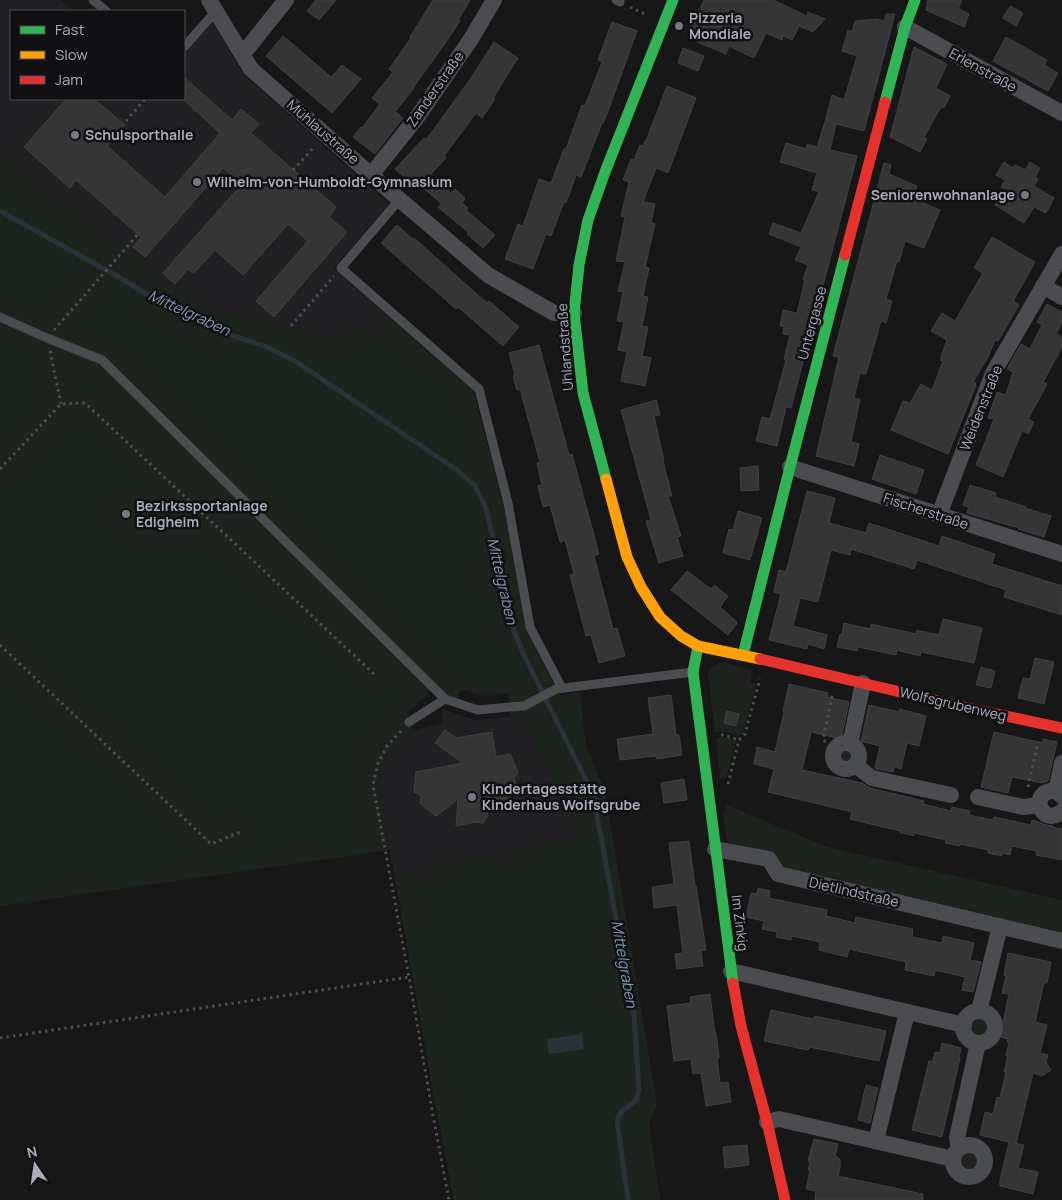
<svg xmlns="http://www.w3.org/2000/svg" width="1062" height="1200" viewBox="0 0 1062 1200" font-family="Manrope,sans-serif">
	<style>
		.built { fill: #212123 }
		.green { fill: #1d241e }
		.water { fill: #2a3239 }
		.lines { fill: none; stroke-linecap: round; stroke-linejoin: round }
		.stream { stroke: #2a3239; stroke-width: 5 }
		.building { fill: #353536; stroke: #3f4043 }
		.path { stroke: #4d4e52; stroke-width: 3; stroke-dasharray: 2.5 4; stroke-linecap: butt }
		.lane { stroke: #4b4c50; stroke-width: 9 }
		.street { stroke: #4b4c50; stroke-width: 16 }
		.fast { stroke: #30b455; stroke-width: 11 }
		.slow { stroke: #ff9f0a; stroke-width: 11 }
		.jam { stroke: #e5322d; stroke-width: 11 }
		.poi-dot { fill: #757880; stroke: #111113; stroke-width: 2 }
		.labels { text-anchor: middle; stroke-width: 5; stroke-linejoin: round; paint-order: stroke }
		.poi-label { font-size: 14px; font-weight: bold; fill: #a8adb8; stroke: #111113; text-anchor: start }
		.street-label { font-size: 14px; fill: #a8adb8; stroke: #111113 }
		.water-label { font-size: 15px; font-style: italic; fill: #7f9bb3; stroke: #111113 }
	</style>
	<rect width="100%" height="100%" fill="#171717"/>
	<g class="built">
		<polygon points="0,0 60,0 73,11 11,11 11,99 184,99 184,51 211,20 244,75 389,204 334,268 385,314 328,342 294,328 202,309 0,159"/>
		<polygon points="442,709 476,720 510,717 522,714 569,808 575,839 394,873 378,785 382,765 391,749 413,732 443,723"/>
	</g>
	<g class="green">
		<polygon points="0,159 202,309 294,328 328,342 385,314 473,390 503,504 525,627 559,695 580,692 586,747 605,790 657,1104 649,1124 660,1200 454,1200 435,1103 394,873 574,839 569,808 522,714 510,717 508,693 480,695 461,689 455,703 430,691 407,714 413,732 391,749 382,765 378,785 390,850 0,906"/>
		<polygon points="722,662 752,670 750,682 756,684 744,733 739,736 725,732 715,732 708,674 714,666"/>
		<polygon points="724,737 736,741 726,778 720,778 716,738"/>
		<circle cx="846" cy="756" r="13"/>
		<polygon points="727,805 827,847 1062,900 1062,939 781,871 728,847 723,815"/>
		<circle cx="979" cy="1027" r="16"/>
		<path d="M968,1144C982,1146 993,1161 980,1173C969,1183 956,1174 953,1163L963,1146Z"/>
	</g>
	<polygon class="water" points="582,1034 584,1049 549,1054 547,1039"/>
	<g class="lines">
		<polyline class="stream" points="0,211 117,276 159,302 222,332 267,347 295,361 457,470 475,486 486,508 514,631 524,655 593,794 634,1015 639,1091 636,1100 621,1112 617,1121 628,1200"/>
	</g>
	<g class="building">
		<polygon points="316,0 336,0 319,20 307,11"/>
		<polygon points="433,0 470,0 458,20 460,21 448,39 413,88 414,88 395,112 403,118 375,154 353,137 361,127 362,128 380,104 372,98 393,72 389,69 411,38 410,37"/>
		<polygon points="704,0 773,0 807,16 808,12 825,19 813,32 799,26 792,40 783,36 782,40 766,33 754,58 729,46 726,54 697,42 700,35 690,31"/>
		<polygon points="928,0 962,0 958,9 969,14 964,27 926,10"/>
		<polygon points="1010,6 1023,13 1016,26 1003,18"/>
		<polygon points="886,14 895,14 864,131 836,124 830,150 857,156 791,408 786,407 777,446 756,441 762,417 770,419 786,360 784,359 790,335 783,334 784,327 780,326 783,310 797,313 805,280 803,280 808,265 795,260 801,247 769,234 773,223 801,233 819,192 812,190 817,173 780,162 786,143 806,149 807,144 817,147 825,122 832,95 844,100 857,56 842,51 848,30 852,32 855,21 877,19 884,21"/>
		<polygon points="612,22 637,31 611,103 603,124 602,123 581,177 576,175 566,203 564,202 551,236 546,234 533,269 505,259 518,224 523,226 539,179 551,183 564,149 566,149 582,105 585,106 602,62 598,60"/>
		<polygon points="283,36 331,77 342,65 361,79 332,113 266,56"/>
		<polygon points="1006,37 1047,60 1044,65 1058,73 1048,91 993,61"/>
		<polygon points="494,42 518,58 493,98 495,99 482,118 476,113 444,156 446,158 430,175 451,193 455,189 465,198 462,203 468,208 466,210 495,235 483,248 467,234 468,232 438,207 442,204 421,186 418,189 395,169 424,138 426,140 469,81"/>
		<polygon points="914,47 947,64 936,88 950,96 944,108 941,107 924,137 927,139 920,152 890,137"/>
		<polygon points="683,48 704,56 698,71 678,63"/>
		<polygon points="184,77 232,120 241,109 259,124 251,133 336,207 329,217 347,232 274,317 256,301 308,241 288,224 243,275 215,250 194,273 188,269 175,284 163,273 242,184 223,168 145,257 133,247 141,237 76,180 70,188 24,147 66,99 94,99 125,125 107,146 165,197 220,133 184,100"/>
		<polygon points="667,86 696,98 668,173 656,168 643,202 655,204 651,223 655,224 645,267 649,268 643,296 648,297 642,326 648,327 642,356 651,358 645,386 621,381 627,352 618,350 624,322 617,321 623,292 618,291 625,262 616,261 625,217 621,216 629,182 623,180 631,159 634,160 640,145 643,146 645,141 646,141"/>
		<polygon points="1004,162 1013,168 1015,165 1025,170 1030,162 1040,168 1035,177 1038,179 1034,186 1054,198 1046,213 1034,207 1024,223 995,205 1005,189 1001,187 1005,180 996,175"/>
		<polygon points="884,163 891,165 889,174 917,186 912,198 940,210 924,248 905,241 899,262 897,261 886,299 892,301 886,323 881,321 866,374 860,373 854,398 860,399 851,442 859,444 854,466 816,456 839,357 833,356"/>
		<polygon points="397,225 413,239 414,238 487,303 489,301 519,327 503,346 458,307 456,309 381,243"/>
		<polygon points="992,237 1035,262 1013,301 1019,305 998,341 995,340 988,357 973,382 976,383 975,384 976,385 948,454 891,430 903,401 910,403 921,384 932,390 943,361 940,360 947,340 931,331 942,313 955,321 983,273 974,268"/>
		<polygon points="1047,304 1062,312 1062,323 1056,334 1062,338 1062,347 1043,382 1047,384 1028,419 1034,422 1028,434 1022,431 1003,477 976,465 994,419 988,418 997,392 1006,395 1013,372 1007,369 1021,344 1030,349 1042,325 1037,322"/>
		<polygon points="539,345 569,455 572,454 599,554 594,556 613,629 617,628 625,656 599,663 591,635 586,636 570,575 574,574 565,540 560,542 550,505 543,507 538,486 542,485 537,463 540,462 520,389 517,390 513,376 515,375 509,353"/>
		<polygon points="656,400 660,415 654,416 664,461 663,461 672,496 668,496 681,536 677,537 683,556 659,563 646,521 651,520 621,410"/>
		<polygon points="880,455 924,470 916,494 872,479"/>
		<polygon points="758,466 759,490 741,491 740,468"/>
		<polygon points="970,485 996,493 995,497 1026,507 1025,508 1051,516 1044,537 1018,529 1019,528 967,513 969,507 963,505"/>
		<polygon points="807,491 835,498 829,523 866,533 869,523 939,546 942,536 995,554 992,564 1062,586 1062,615 1004,597 1006,590 917,560 914,569 851,549 850,555 831,550 818,602 800,598 793,626 827,635 824,649 808,644 807,649 769,640 781,594 774,592 779,570 786,572"/>
		<polygon points="738,511 762,518 750,560 723,553 729,529 733,530"/>
		<polygon points="687,571 711,589 714,585 728,596 720,607 737,622 736,625 728,635 671,590"/>
		<polygon points="943,619 982,628 974,663 921,652 920,656 897,650 896,655 858,647 857,651 837,647 840,634 842,635 844,623 870,629 871,624 916,634 917,630 939,635"/>
		<polygon points="1035,658 1054,662 1044,704 1018,698 1023,678 1030,679"/>
		<polygon points="981,667 995,671 991,688 976,685"/>
		<polygon points="789,684 828,693 827,697 849,702 841,739 811,732 802,770 862,783 870,788 924,801 923,804 951,811 952,807 970,811 969,815 993,820 994,817 1031,825 1032,820 1046,825 1053,826 1052,827 1062,829 1062,860 1036,855 1037,851 1012,846 1010,855 1003,853 1002,856 988,853 988,850 960,844 960,846 945,843 946,840 915,833 914,836 907,834 900,833 900,831 850,819 852,812 768,792 774,769 754,764 757,747 775,752 784,712 783,711"/>
		<polygon points="671,695 676,735 679,735 682,755 657,759 656,756 620,760 617,739 653,734 648,698"/>
		<polygon points="869,705 899,712 900,709 926,716 919,746 907,743 901,769 894,767 893,772 876,769 875,768 880,746 861,741"/>
		<polygon points="727,711 739,714 736,726 724,723"/>
		<polygon points="445,730 456,738 492,732 496,757 510,754 518,772 514,779 517,786 506,803 480,795 488,815 483,823 475,822 456,826 458,799 436,816 420,803 421,796 414,792 416,772 463,763 435,743"/>
		<polygon points="994,732 1043,743 1043,739 1057,742 1048,781 1042,783 1012,777 1008,793 981,787"/>
		<polygon points="684,779 687,800 664,803 661,783"/>
		<polygon points="689,841 695,886 696,886 706,950 701,951 703,966 677,969 675,954 683,953 677,905 654,908 652,887 674,884 669,843"/>
		<polygon points="758,888 770,891 769,898 827,910 826,916 855,923 856,917 913,929 912,937 942,943 943,936 974,943 970,960 981,962 973,992 962,990 965,977 935,970 934,976 905,970 906,962 849,949 847,957 819,950 820,942 792,936 791,940 776,937 777,932 762,929 764,921 746,917 751,893 757,894"/>
		<polygon points="1008,953 1051,962 1047,983 1044,983 1035,1022 1047,1025 1040,1053 1048,1055 1046,1062 1051,1070 1042,1076 1033,1073 1016,1144 1014,1143 1024,1145 1018,1168 1038,1172 1033,1194 1000,1186 1000,1180 1009,1142 980,1135 985,1112 993,1114 997,1097 1000,1098 1006,1072 1004,1072 1008,1056 1006,1056 1009,1043 1007,1042 1008,1039 997,1036 1001,1022 1003,1022 1009,994 1002,993 1006,976 1004,975"/>
		<polygon points="710,994 714,1027 717,1039 719,1058 717,1058 720,1083 728,1082 731,1102 706,1106 701,1073 693,1074 691,1059 674,1061 667,1006 691,1003 690,997"/>
		<polygon points="771,1010 814,1019 815,1016 886,1031 879,1061 809,1047 808,1050 764,1041"/>
		<polygon points="942,1043 961,1048 959,1057 960,1058 942,1137 912,1130 929,1061 933,1061 935,1052 940,1053"/>
		<polygon points="866,1085 878,1088 870,1123 858,1120"/>
		<polygon points="814,1139 838,1144 835,1156 840,1159 840,1168 838,1176 923,1194 923,1200 815,1200 816,1191 806,1189 810,1170 808,1170 810,1162 808,1161"/>
		<polygon points="747,1145 749,1165 725,1168 723,1147"/>
	</g>
	<g class="lines">
		<g class="path">
			<polyline points="630,7 647,15"/>
			<polyline points="126,121 145,99"/>
			<polyline points="293,170 315,146"/>
			<polyline points="291,326 334,276"/>
			<polyline points="54,330 139,233"/>
			<polyline points="50,351 61,404"/>
			<polyline points="0,469 61,404 85,403 375,675"/>
			<polyline points="0,645 211,844 240,832"/>
			<polyline points="832,696 823,739 834,753"/>
			<polyline points="401,731 387,746 378,763 373,785 409,977 432,1110 449,1200"/>
			<polyline points="721,735 724,735 739,740"/>
			<polyline points="728,784 739,740 745,734 760,679"/>
			<polyline points="1028,787 1038,742"/>
			<polyline points="0,1038 409,977"/>
		</g>
		<g class="lane">
			<polyline points="93,0 106,11"/>
			<polyline points="616,0 620,2"/>
			<polyline points="184,47 216,11"/>
			<polyline points="400,199 341,268 479,389 508,503 530,627 562,688"/>
			<polyline points="0,317 47,338 102,360 445,699"/>
			<polyline points="409,722 445,699 478,710 509,707 524,706 556,689 693,672"/>
		</g>
		<g class="street">
			<polyline points="209,0 251,69 371,175 488,275 554,313 574,313"/>
			<polyline points="905,27 1062,113"/>
			<polyline points="243,54 286,0"/>
			<polyline points="371,175 418,116 471,39 494,0"/>
			<polyline points="1043,286 1062,297"/>
			<polyline points="790,467 1062,554"/>
			<polyline points="939,515 993,373 1062,254"/>
			<circle cx="846" cy="756" r="13"/>
			<polyline points="850,744 863,683"/>
			<polyline points="855,765 872,778 951,795"/>
			<polyline points="1056,791 1062,763"/>
			<path d="M1062,796C1058,792 1053,789 1047,792C1030,799 1045,827 1062,811"/>
			<polyline points="978,797 1023,807 1039,805"/>
			<polyline points="715,849 769,859 778,874 1062,941"/>
			<polyline points="731,971 964,1025"/>
			<polyline points="979,1011 1000,926"/>
			<circle cx="979" cy="1027" r="16"/>
			<polyline points="767,1122 779,1119 953,1159"/>
			<polyline points="876,1141 907,1012"/>
			<circle cx="969" cy="1161" r="16"/>
			<polyline points="959,1148 957,1138 978,1043"/>
		</g>
		<g class="fast">
			<polyline points="885,102 905,27 915,0"/>
			<polyline points="606,479 583,393 574,313 579,265 588,220 605,172 673,0"/>
			<polyline points="698,646 693,672 733,983"/>
			<polyline points="743,655 790,467 845,255"/>
		</g>
		<polyline class="slow" points="606,479 627,557 641,587 660,617 681,636 698,646 760,659"/>
		<g class="jam">
			<polyline points="845,255 885,102"/>
			<polyline points="760,659 968,708 1062,728"/>
			<polyline points="733,983 741,1026 767,1122 785,1200"/>
		</g>
	</g>
	<g class="poi-dot">
		<circle cx="679" cy="26" r="5"/>
		<circle cx="75" cy="135" r="5"/>
		<circle cx="197" cy="182" r="5"/>
		<circle cx="1025" cy="195" r="5"/>
		<circle cx="126" cy="514" r="5"/>
		<circle cx="472" cy="797" r="5"/>
	</g>
	<g class="labels">
		<g class="poi-label">
			<text x="689" y="23">Pizzeria<tspan x="689" dy="16">Mondiale</tspan></text>
			<text x="85" y="140">Schulsporthalle</text>
			<text x="207" y="187">Wilhelm-von-Humboldt-Gymnasium</text>
			<text x="1015" y="200" text-anchor="end">Seniorenwohnanlage</text>
			<text x="136" y="511">Bezirkssportanlage<tspan x="136" dy="16">Edigheim</tspan></text>
			<text x="482" y="794">Kindertagesstätte<tspan x="482" dy="16">Kinderhaus Wolfsgrube</tspan></text>
		</g>
		<g class="street-label">
			<text transform="translate(983 70) rotate(29)" y="5">Erlenstraße</text>
			<text transform="translate(435 89) rotate(-55)" y="5">Zanderstraße</text>
			<text transform="translate(323 132) rotate(41)" y="5">Mühlaustraße</text>
			<text transform="translate(812 323) rotate(-75)" y="5">Untergasse</text>
			<text transform="translate(565 347) rotate(-94)" y="5">Uhlandstraße</text>
			<text transform="translate(981 408) rotate(-68)" y="5">Weidenstraße</text>
			<text transform="translate(926 511) rotate(18)" y="5">Fischerstraße</text>
			<text transform="translate(953 704) rotate(13)" y="5">Wolfsgrubenweg</text>
			<text transform="translate(854 892) rotate(13)" y="5">Dietlindstraße</text>
			<text transform="translate(740 923) rotate(83)" y="5">Im Zinkig</text>
		</g>
		<g class="water-label">
			<text transform="translate(189 313) rotate(25)" y="5">Mittelgraben</text>
			<text transform="translate(502 581) rotate(77)" y="5">Mittelgraben</text>
			<text transform="translate(624 964) rotate(80)" y="5">Mittelgraben</text>
		</g>
	</g>
	<rect x="10" y="10" width="175" height="90" fill="#111113" stroke="#4d4f55"/>
	<rect x="20" y="26" width="25" height="8" fill="#30b455" stroke="#4d4f55"/>
	<text x="55" y="35" font-size="15" fill="#a8adb8">Fast</text>
	<rect x="20" y="51" width="25" height="8" fill="#ff9f0a" stroke="#4d4f55"/>
	<text x="55" y="60" font-size="15" fill="#a8adb8">Slow</text>
	<rect x="20" y="76" width="25" height="8" fill="#e5322d" stroke="#4d4f55"/>
	<text x="55" y="85" font-size="15" fill="#a8adb8">Jam</text>
	<g transform="translate(35 1165) rotate(347)" stroke="#111113" stroke-width="4" paint-order="stroke">
	<path d="M0-4L9 19L0 12L-9 19Z" fill="#a8adb8"/>
	<text y="-8" font-size="14" font-weight="bold" text-anchor="middle" fill="#a8adb8">N</text>
	</g>
</svg>
